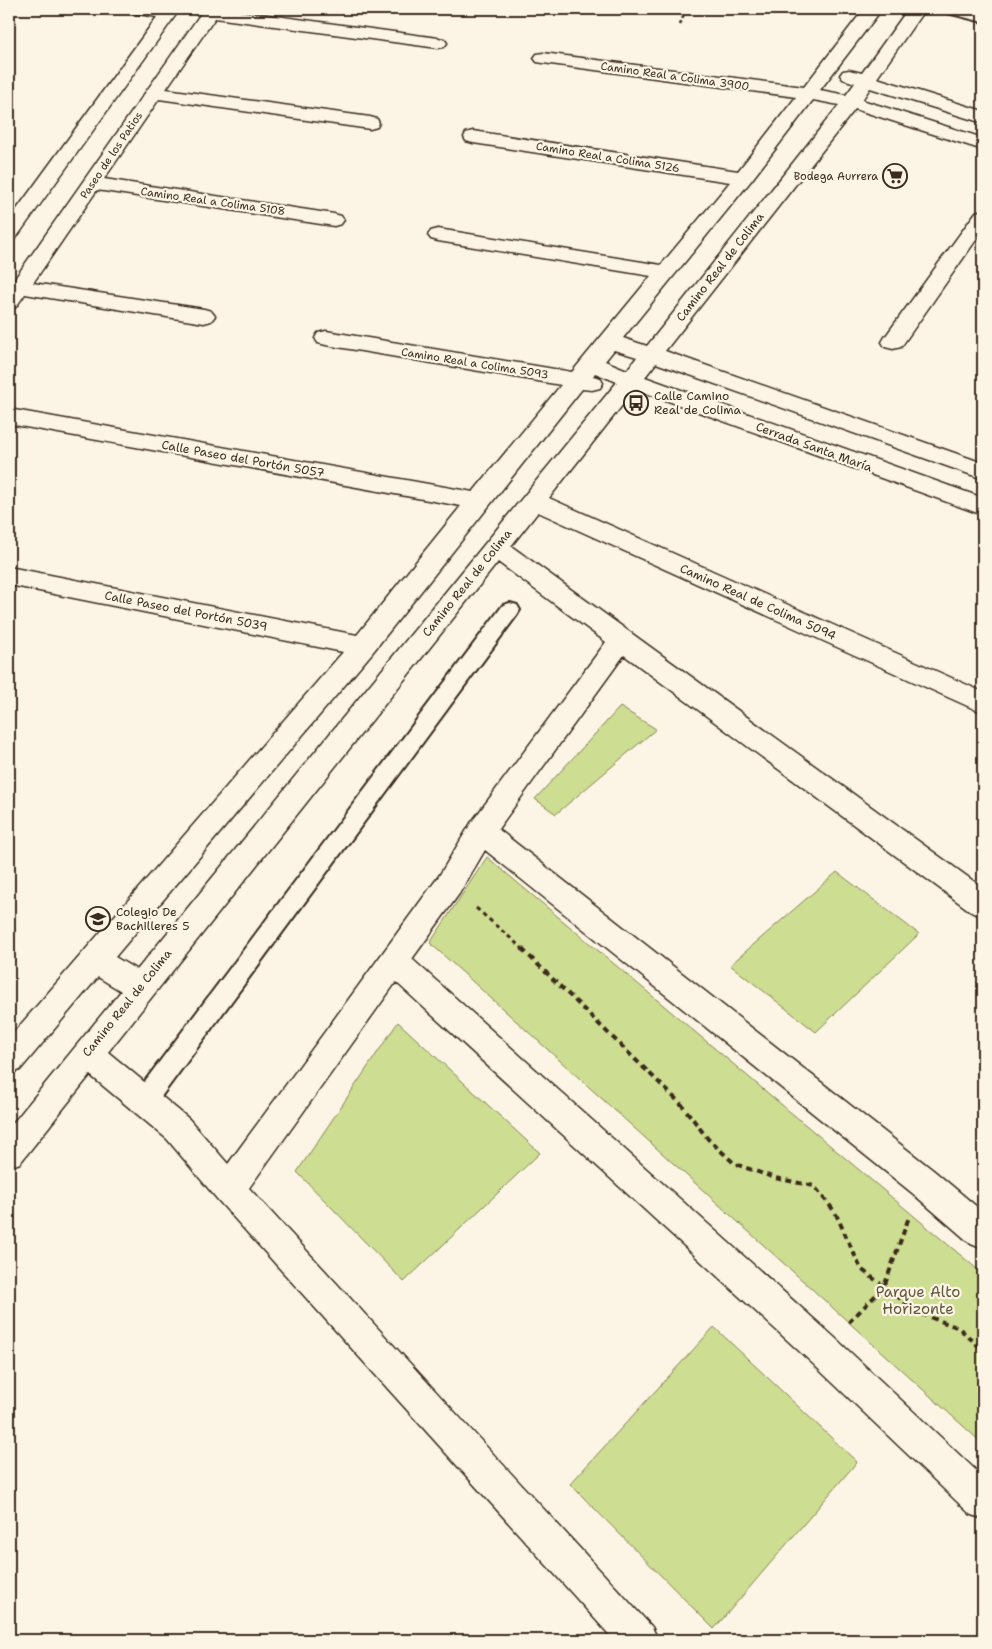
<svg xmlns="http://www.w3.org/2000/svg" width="992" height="1649" viewBox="0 0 992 1649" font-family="'Shantell Sans',sans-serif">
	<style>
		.green { fill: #cddd91; stroke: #848458 }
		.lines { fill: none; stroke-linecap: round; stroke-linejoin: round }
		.service-casing { stroke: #3b2a1e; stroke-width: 4 }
		.minor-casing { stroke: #3b2a1e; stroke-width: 3 }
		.path-far2 { stroke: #3b2a1e; stroke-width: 2.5; stroke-dasharray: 4 2.5; stroke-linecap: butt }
		.path-far1 { stroke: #3b2a1e; stroke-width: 3; stroke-dasharray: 4.5 4; stroke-linecap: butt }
		.path { stroke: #3b2a1e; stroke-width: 4; stroke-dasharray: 6 4.5; stroke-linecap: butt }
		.service { fill: #fcf5e5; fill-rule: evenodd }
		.minor { fill: #fcf5e5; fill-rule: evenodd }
		.labels { text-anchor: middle; stroke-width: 4.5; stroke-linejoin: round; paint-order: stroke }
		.far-street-label { font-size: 11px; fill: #3b2a1e; stroke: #fcf5e5 }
		.far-poi-label { font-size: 11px; fill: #3b2a1e; stroke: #fcf5e5; text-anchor: end }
		.street-label { font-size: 12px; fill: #3b2a1e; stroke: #fcf5e5 }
		.poi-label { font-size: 12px; fill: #3b2a1e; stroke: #fcf5e5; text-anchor: start }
		.near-park-label { font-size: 15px; fill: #60573b; stroke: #fcf5e5 }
	</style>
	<rect width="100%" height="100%" fill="#fcf5e5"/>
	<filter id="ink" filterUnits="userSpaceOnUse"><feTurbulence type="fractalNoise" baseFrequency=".02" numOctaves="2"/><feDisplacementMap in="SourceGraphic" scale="10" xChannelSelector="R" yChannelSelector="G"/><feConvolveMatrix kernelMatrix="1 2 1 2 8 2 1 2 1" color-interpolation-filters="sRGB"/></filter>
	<g filter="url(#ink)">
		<g class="green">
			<polygon points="620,707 656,729 556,814 535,799"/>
			<polygon points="487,857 983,1274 983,1444 430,943"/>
			<polygon points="837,872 919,934 816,1032 730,965"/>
			<polygon points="398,1022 540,1153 404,1282 297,1172"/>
			<polygon points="714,1327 857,1462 714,1629 570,1484"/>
		</g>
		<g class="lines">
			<defs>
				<g id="service">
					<polygon points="942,9 963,9 983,14 983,22 944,12"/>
					<polygon points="510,603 517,605 520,610 517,615 152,1109 144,1112 136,1109 132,1101 136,1093 503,605"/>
				</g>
				<g id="minor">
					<polygon points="130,9 180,9 16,238 9,240 9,220 157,17 133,13"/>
					<polygon points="204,9 224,9 438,38 444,39 447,43 444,47 438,48 215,18 166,89 370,117 377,119 379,123 377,127 370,129 159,99 104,179 334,214 341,216 344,220 341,224 334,226 97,190 33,283 204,309 211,311 215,316 211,321 204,323 25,294 16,307 9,309 9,287"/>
					<path d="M864,9H882L820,90L846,95L855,83L843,79L840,75L843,71L849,70L862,73L908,9H925L877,78L983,111V123L870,88L862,100L983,138V150L855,109L665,351L983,463V479L656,363L645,377L983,498V515L635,389L549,498L983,692V713L538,512L511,546L983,888V916L973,913L624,655L498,829L933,1170L983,1212V1249L971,1244L911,1192L485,850L459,894L412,959L834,1337L983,1477V1519L970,1514L810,1361L396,982L249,1188L652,1627L658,1640H614L218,1200L167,1139L90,1075L20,1163L9,1167V1128L121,991L98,977L20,1070L9,1074V1038L343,652L9,585V567L357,635L461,506L9,424V409L473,492L561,385L326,345L318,343L315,338L318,333L326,331L572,372L651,276L438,241L431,239L428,235L431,231L438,229L661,265L730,182L473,143L466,141L464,137L466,133L473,131L738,171L796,97L543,63L537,62L534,58L537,54L543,53L804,87ZM813,100L839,105L647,346L623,338L750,182ZM614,350L637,357L627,370L605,361ZM595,373L617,382L137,970L115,957L372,653L582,389L592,390L600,388L603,383L600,378L593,376ZM498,562L606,642L471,823L439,876L228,1164L189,1119L108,1052Z"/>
					<polygon points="983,210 983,230 901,347 893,349 885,347 882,342 885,337 976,212"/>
				</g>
			</defs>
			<use href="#service" class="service-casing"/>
			<use href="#minor" class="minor-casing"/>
			<polyline class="path-far2" points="680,25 686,9"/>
			<polyline class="path-far1" points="476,908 524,950"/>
			<g class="path">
				<polyline points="522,949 682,1105 708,1139 735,1164 775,1178 814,1186 835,1212 861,1269 919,1313 959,1328 983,1350"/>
				<polyline points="849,1322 884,1287 909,1217"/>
			</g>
			<use href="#service" class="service"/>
			<use href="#minor" class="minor"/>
		</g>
	</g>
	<defs>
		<symbol id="supermarket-ring" viewBox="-11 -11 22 22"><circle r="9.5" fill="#fcf5e5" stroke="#3b2a1e" stroke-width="1.5"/><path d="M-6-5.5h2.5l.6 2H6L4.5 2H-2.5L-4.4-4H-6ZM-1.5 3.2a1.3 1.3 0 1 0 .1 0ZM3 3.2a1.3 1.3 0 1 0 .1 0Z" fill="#3b2a1e"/></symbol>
		<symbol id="bus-ring" viewBox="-11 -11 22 22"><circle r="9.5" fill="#fcf5e5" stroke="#3b2a1e" stroke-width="1.5"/><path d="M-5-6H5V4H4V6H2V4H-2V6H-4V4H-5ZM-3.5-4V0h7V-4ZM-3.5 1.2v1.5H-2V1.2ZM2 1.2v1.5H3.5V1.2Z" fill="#3b2a1e"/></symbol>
		<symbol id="university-ring" viewBox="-11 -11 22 22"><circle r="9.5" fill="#fcf5e5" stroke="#3b2a1e" stroke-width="1.5"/><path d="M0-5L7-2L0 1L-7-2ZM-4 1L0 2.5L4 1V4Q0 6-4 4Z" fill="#3b2a1e"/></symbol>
	</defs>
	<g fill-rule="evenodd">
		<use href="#supermarket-ring" x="881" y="162" width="28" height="28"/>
		<use href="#bus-ring" x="622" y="389" width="28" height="28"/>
		<use href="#university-ring" x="84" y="905" width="28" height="28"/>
	</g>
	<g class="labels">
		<g class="far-street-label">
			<text transform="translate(675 76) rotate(8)" y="4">Camino Real a Colima 3900</text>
			<text transform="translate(111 155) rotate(-56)" y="4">Paseo de los Patios</text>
			<text transform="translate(608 157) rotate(9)" y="4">Camino Real a Colima 5126</text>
			<text transform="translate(213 201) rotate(8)" y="4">Camino Real a Colima 5108</text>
			<text transform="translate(475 363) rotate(9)" y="4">Camino Real a Colima 5093</text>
		</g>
		<g class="far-poi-label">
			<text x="878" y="180">Bodega Aurrera</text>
		</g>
		<g class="street-label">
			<text transform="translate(720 267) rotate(-52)" y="4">Camino Real de Colima</text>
			<text transform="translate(814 447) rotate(20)" y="4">Cerrada Santa María</text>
			<text transform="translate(243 459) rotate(10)" y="4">Calle Paseo del Portón 5057</text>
			<text transform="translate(467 583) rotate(-51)" y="4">Camino Real de Colima</text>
			<text transform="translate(758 602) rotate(24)" y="4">Camino Real de Colima 5094</text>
			<text transform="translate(186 611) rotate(11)" y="4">Calle Paseo del Portón 5039</text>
			<text transform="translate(127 1003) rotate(-51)" y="4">Camino Real de Colima</text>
		</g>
		<g class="poi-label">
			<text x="654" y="400">Calle Camino<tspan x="654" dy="14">Real de Colima</tspan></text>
			<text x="116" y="916">Colegio De<tspan x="116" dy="14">Bachilleres 5</tspan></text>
		</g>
		<g class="near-park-label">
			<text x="918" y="1297">Parque Alto<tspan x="918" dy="17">Horizonte</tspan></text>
		</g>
	</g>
	<rect width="992" height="1649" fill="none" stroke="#fcf5e5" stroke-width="30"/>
	<rect x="15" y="15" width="962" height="1619" fill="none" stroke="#3b2a1e" stroke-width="2" filter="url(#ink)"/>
</svg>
